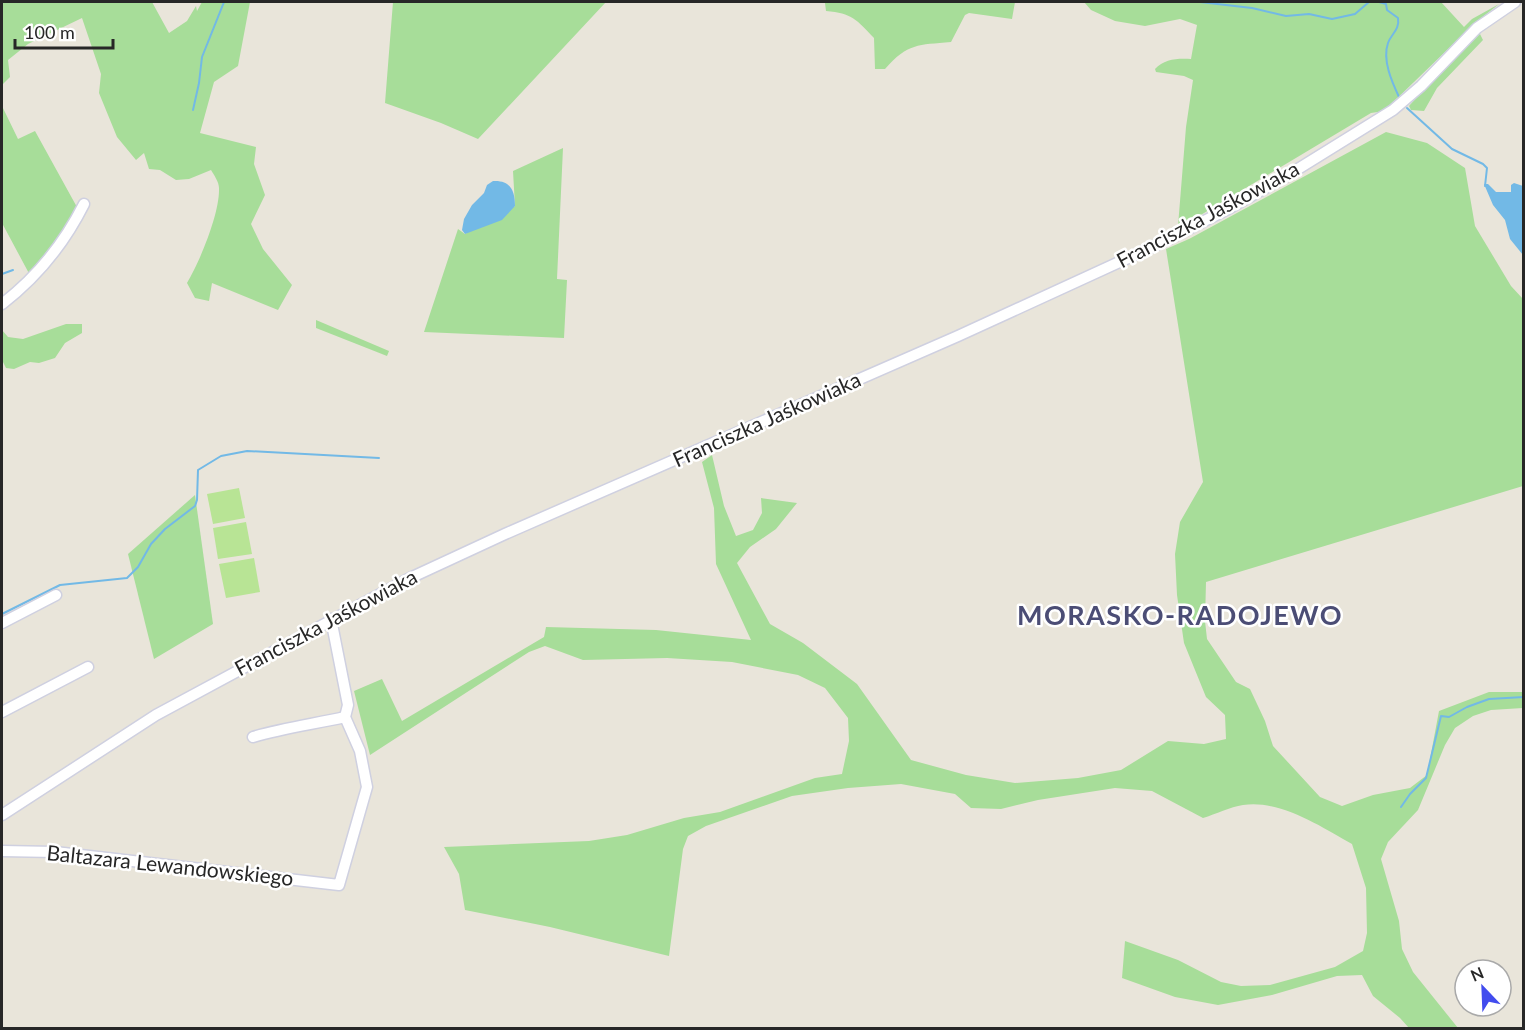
<svg xmlns="http://www.w3.org/2000/svg" width="1525" height="1030" viewBox="0 0 1525 1030" font-family="Lato,sans-serif">
	<style>
		.green { fill: #a7dd99 }
		.pitch { fill: #b8e495 }
		.water { fill: #72b9e6 }
		.lines { fill: none; stroke-linecap: round; stroke-linejoin: round }
		.stream { stroke: #72b9e6; stroke-width: 2 }
		.minor-casing { stroke: #cfd0e0; stroke-width: 13 }
		.minor { stroke: #fff; stroke-width: 10 }
		.labels { text-anchor: middle; stroke-width: 5; stroke-linejoin: round; paint-order: stroke }
		.street-label { font-size: 21px; fill: #272727; stroke: #fff }
		.district-label { font-size: 27px; font-weight: bold; letter-spacing: 1.5px; fill: #4b4d75; stroke: #fff }
	</style>
	<rect width="100%" height="100%" fill="#e9e5da"/>
	<g class="green">
		<path d="M2,2H152L169,33L187,21L196,6L197,11L202,2H250L238,66L214,82L200,133L256,147L254,164L265,195L251,224L263,249L292,285L278,310L212,283L209,301L195,298L187,283C200,261 220,213 219,188C219,182 214,175 211,170L189,179L176,180L160,170L149,169L144,153L136,160L117,137L99,93L101,74L82,18L28,44L8,60L10,77L2,85Z"/>
		<polygon points="393,2 606,2 478,139 441,123 385,103"/>
		<path d="M822,2H1015L1012,19L969,13L965,15L951,42C918,45 908,43 885,69H875L874,38C857,20 852,13 826,11L825,3Z"/>
		<path d="M1084,2H1441L1464,27L1472,19L1499,4L1474,24L1384,111L1371,113L1194,219L1178,226L1186,127L1193,80L1184,76L1156,72L1155,69C1164,59 1178,58 1191,59L1197,25L1180,19L1145,26L1115,21L1091,10Z"/>
		<polygon points="1478,30 1483,40 1437,88 1424,111 1411,110 1409,106"/>
		<polygon points="2,106 18,139 35,131 78,209 32,279 2,223"/>
		<path d="M1386,132L1427,143L1465,168L1475,226L1511,286L1523,299V486L1206,582L1205,621L1207,639L1236,682L1250,689L1265,721L1273,746L1320,797L1342,806L1373,795L1410,788L1427,775L1439,711L1489,692H1523V708L1491,710L1473,716L1455,728L1445,745L1418,810L1388,842L1381,859L1399,921L1402,949L1413,972L1458,1028H1409L1400,1018L1373,996L1362,975L1337,976L1272,995L1218,1005L1175,997L1122,978L1125,941L1178,960L1221,982L1241,986L1270,985L1335,967L1363,951L1367,933L1366,888L1352,844C1322,827 1279,799 1243,805C1230,807 1216,814 1203,818L1152,791L1115,788L1038,800L1001,809L971,808L955,794L901,784L848,788L792,796L706,826L688,836L683,849L669,956L550,927L465,910L459,874L444,847L589,841L627,835L684,818L720,812L815,778L842,774L849,741L848,718L825,688L798,675L732,662L667,658L583,660L545,646L529,652L370,755L354,691L382,679L402,721L544,637L546,627L656,630L751,640L716,564L714,508L702,462L712,455L724,506L736,536L753,530L762,513L761,498L797,503L776,529L750,547L737,563L770,624L803,643L857,684L911,760L966,775L1015,783L1078,778L1121,770L1168,741L1204,744L1226,739L1225,715L1206,697L1184,643L1177,595L1175,554L1180,522L1203,482L1166,249L1189,239Z"/>
		<polygon points="563,148 557,279 567,280 564,338 424,332 458,229 465,234 515,206 513,171"/>
		<polygon points="316,320 389,351 387,356 316,328"/>
		<polygon points="66,324 82,324 82,333 65,343 55,358 39,363 30,362 14,369 6,368 2,360 2,330 8,337 23,339"/>
		<polygon points="195,495 213,624 154,659 128,554"/>
	</g>
	<g class="pitch">
		<polygon points="239,488 245,518 213,524 207,494"/>
		<polygon points="246,522 252,554 218,559 213,528"/>
		<polygon points="254,558 260,592 226,598 219,564"/>
	</g>
	<g class="water">
		<path d="M493,181C510,180 515,190 515,206L502,220L465,234L462,230L464,219L472,205L484,193L487,185Z"/>
		<polygon points="1514,183 1523,186 1523,255 1510,239 1505,220 1493,205 1484,184 1488,184 1496,192 1511,192 1511,185"/>
	</g>
	<g class="lines">
		<g class="stream">
			<polyline points="1200,2 1252,8 1286,16 1309,14 1332,19 1355,14 1369,2"/>
			<path d="M1379,2L1386,4L1387,10L1398,18C1400,30 1391,34 1388,43C1382,60 1392,82 1399,97"/>
			<polyline points="1407,108 1452,149 1483,164 1487,168 1485,186"/>
			<polyline points="193,110 199,83 202,57 224,2"/>
			<polyline points="2,274 13,270"/>
			<polyline points="2,614 60,585 127,578 138,567 151,544 165,529 195,506 197,500 198,470 221,456 247,451 379,458"/>
			<polyline points="1401,807 1410,794 1426,778 1441,716 1449,717 1467,707 1489,699 1524,697"/>
		</g>
		<defs>
			<g id="minor">
				<path d="M2,304C37,277 64,244 84,204"/>
				<polyline points="2,623 56,595"/>
				<polyline points="2,712 88,667"/>
				<path d="M253,737C283,728 314,724 345,717"/>
				<polyline points="2,815 156,715 410,578 505,534 958,336 1163,242 1226,210 1285,177 1393,110 1421,86 1477,28 1515,2"/>
				<polyline points="2,851 55,852 339,885 367,787 360,751 345,717 348,705 331,619"/>
			</g>
		</defs>
		<use href="#minor" class="minor-casing"/>
		<use href="#minor" class="minor"/>
	</g>
	<g class="labels">
		<g class="street-label">
			<text transform="translate(1208 215) rotate(-28)" y="7">Franciszka Jaśkowiaka</text>
			<text transform="translate(767 420) rotate(-24)" y="7">Franciszka Jaśkowiaka</text>
			<text transform="translate(326 623) rotate(-28)" y="7">Franciszka Jaśkowiaka</text>
			<text transform="translate(170 866) rotate(6)" y="7">Baltazara Lewandowskiego</text>
		</g>
		<g class="district-label">
			<text x="1180" y="625">MORASKO-RADOJEWO</text>
		</g>
	</g>
	<rect width="1525" height="1030" fill="none" stroke="#272727" stroke-width="6"/>
	<g transform="translate(1483 988) rotate(337)"><circle r="28" fill="#ffffff" stroke="#a9a9a9" stroke-width="1.5"/>
	<path d="M0-4.5L10 22L0 15L-10 22Z" fill="#424cee"/>
	<text y="-9" font-size="16" font-weight="bold" text-anchor="middle" fill="#272727">N</text>
	</g>
	<path d="M15 39v9h98v-9" fill="none" stroke="#272727" stroke-width="3"/>
	<text x="24" y="39" font-size="18" fill="#272727" stroke="#ffffff" stroke-width="4.5" paint-order="stroke">100 m</text>
</svg>
